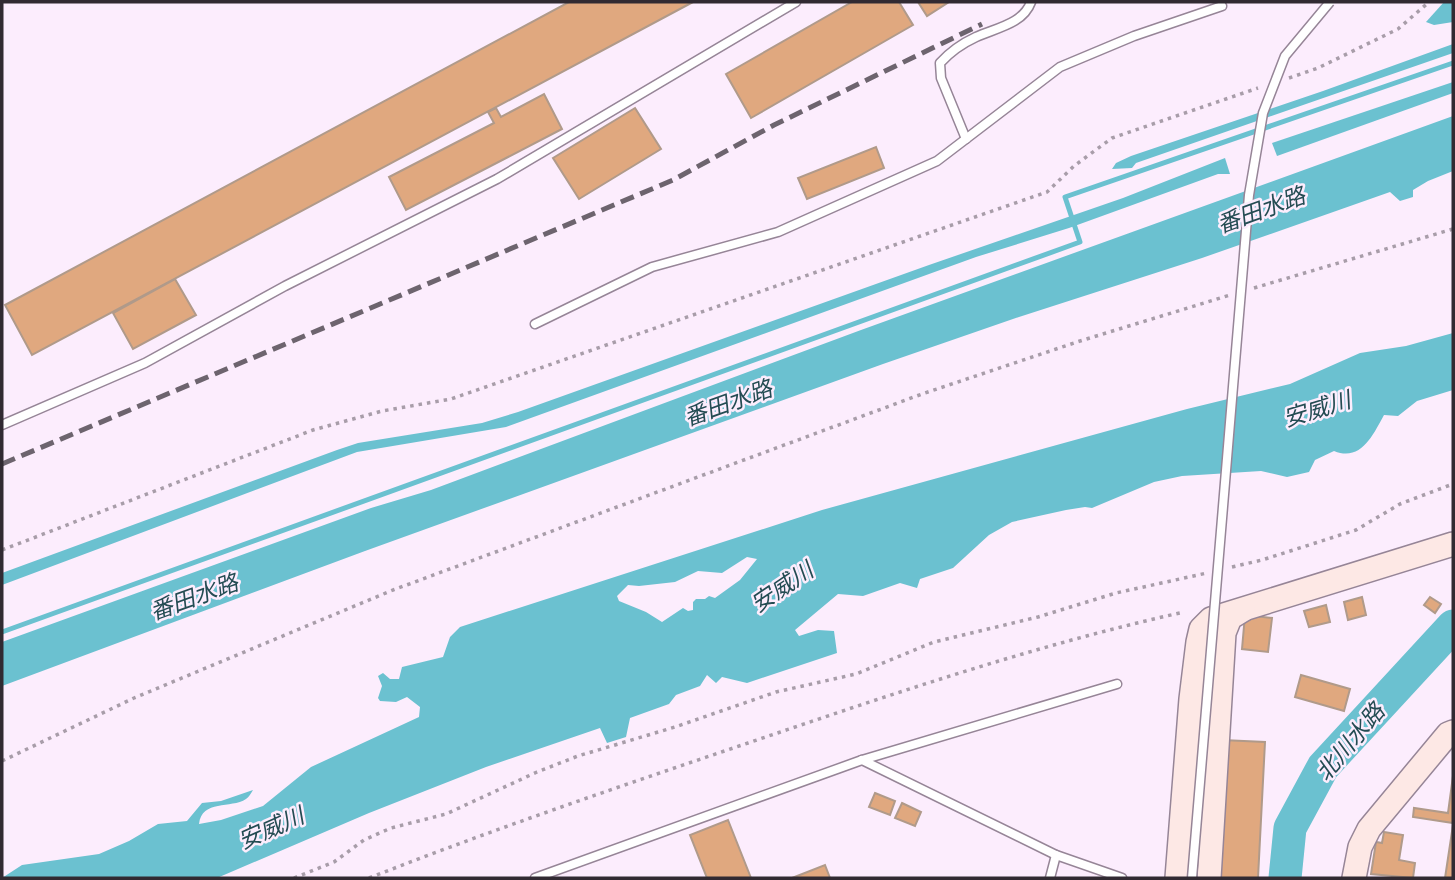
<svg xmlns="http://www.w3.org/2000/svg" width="1455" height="880" viewBox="0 0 1455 880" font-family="Ubuntu,'Noto Sans JP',sans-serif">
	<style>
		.water { fill: #6bc1d0; fill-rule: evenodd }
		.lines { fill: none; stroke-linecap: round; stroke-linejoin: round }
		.stream { stroke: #6bc1d0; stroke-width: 5 }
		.river { stroke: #6bc1d0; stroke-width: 33 }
		.building { fill: #e0a87f; stroke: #b09a8a; stroke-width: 2 }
		.lane-casing { stroke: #968597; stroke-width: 11 }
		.secondary-casing { stroke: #968597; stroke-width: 26 }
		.path { stroke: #a89da9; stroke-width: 3.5; stroke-dasharray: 3.5 5; stroke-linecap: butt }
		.lane { stroke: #fff; stroke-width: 8 }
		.secondary { stroke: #fde8e5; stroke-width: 23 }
		.rail { stroke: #6d646e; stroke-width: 5; stroke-dasharray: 14 7; stroke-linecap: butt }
		.lane-bridge-casing { stroke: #968597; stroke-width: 11; stroke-linecap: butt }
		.lane-bridge { stroke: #fff; stroke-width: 8 }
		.labels { text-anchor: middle; stroke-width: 5; stroke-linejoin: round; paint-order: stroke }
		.water-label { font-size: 23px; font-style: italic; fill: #244c53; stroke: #fcedfd }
	</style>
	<rect width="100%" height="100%" fill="#fcedfd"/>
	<g class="water">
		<polygon points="1444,2 1453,2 1453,22 1434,25 1426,22"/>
		<polygon points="1453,44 1453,53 1136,163 1132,168 1112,169 1116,163 1131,156 1323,91"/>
		<polygon points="1453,82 1453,93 1277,156 1272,143"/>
		<polygon points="1453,116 1453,171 1428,181 1413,190 1413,197 1400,201 1390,192 1202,258 1019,317 883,364 365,551 2,686 2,642 371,508 431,490 861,330"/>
		<polygon points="1225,158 1230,174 1218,174 1069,228 976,257 506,427 357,452 2,585 2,573 337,450 358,443 482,423 518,412 929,265 1123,198"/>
		<path d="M1453,333V390L1417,401L1398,416L1384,415C1373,435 1361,462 1334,451L1315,460L1309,472L1287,477L1261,471L1182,476L1154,482L1092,508L1085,507L1066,510L1012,522L989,535L953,568L920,579L917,588L900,583L863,596L838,594L795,630L799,636L818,630L834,631L837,653L747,683L722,677L716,683L707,675L700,686L676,695L669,704L630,718L626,737L607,743L600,728L486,767L369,813L217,878H2L22,865L99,854L129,841L158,824L187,821L202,803L221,801L253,790C251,793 249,797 246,799C231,809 202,799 199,824L221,820L263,806L311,767L419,717L420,707L407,697L396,702L380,701L378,698L382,686L378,676L383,673L390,679H399L402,667L443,657L450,637L460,627L822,510L1187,409L1290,384L1360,353L1406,346ZM747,557L757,559L740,580L715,598L709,596L705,599H696L693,602V610L688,611L683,608L662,622L646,612L619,601L617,596L628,585L639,586L675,582L698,571L722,573Z"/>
	</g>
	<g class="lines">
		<polyline class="stream" points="2,632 1080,242 1065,197 1453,63"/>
		<polyline class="river" points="1285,878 1290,828 1323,767 1453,626"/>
	</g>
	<g class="building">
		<polygon points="569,2 693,2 32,355 5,305"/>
		<polygon points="852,2 899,2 913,25 751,118 726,74"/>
		<polygon points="918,2 949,2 927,16"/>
		<polygon points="544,94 562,129 406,210 389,177 494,123 488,112 496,108 501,117"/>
		<polygon points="635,108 661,149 579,199 553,158"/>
		<polygon points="876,147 884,168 807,199 798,178"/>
		<polygon points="175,279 196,315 133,349 113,313"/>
		<polygon points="1362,597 1366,615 1348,620 1344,602"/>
		<polygon points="1430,597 1441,604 1435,613 1424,605"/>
		<polygon points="1326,605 1330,622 1309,627 1304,611"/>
		<polygon points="1245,615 1272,618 1268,652 1242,649"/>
		<polygon points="1301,675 1350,689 1344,711 1295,697"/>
		<polygon points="1222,740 1265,742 1258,878 1216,878"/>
		<polygon points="1453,776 1453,823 1413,817 1414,808 1448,813"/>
		<polygon points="875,793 895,801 890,815 869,807"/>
		<polygon points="902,803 921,812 915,826 895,818"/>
		<polygon points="728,820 751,878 707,878 690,835"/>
		<polygon points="1453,825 1453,878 1445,878"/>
		<polygon points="1384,832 1403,835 1399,860 1415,863 1413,878 1371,874 1376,842 1382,843"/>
		<polygon points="825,865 830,878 792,878"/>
	</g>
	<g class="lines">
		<defs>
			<g id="lane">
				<path d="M966,139L941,78L940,63C950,52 963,43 976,37C996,28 1023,24 1031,2"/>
				<polyline points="535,324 652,267 778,232 937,161 1060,67 1134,36 1222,6"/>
				<polyline points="2,425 145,363 285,286 497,179 796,2"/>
				<polyline points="862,760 1056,855"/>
				<polyline points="535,878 862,760 1117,684"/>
				<polyline points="1050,878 1056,855 1122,878"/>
			</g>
			<g id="secondary">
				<polyline points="1177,878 1191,699 1198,642 1201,629 1211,619 1453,544"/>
				<polyline points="1209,878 1224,633 1230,618 1243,610"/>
				<polyline points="1354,878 1360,847 1369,829 1448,734 1453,732"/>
			</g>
		</defs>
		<use href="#lane" class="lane-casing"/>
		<use href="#secondary" class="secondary-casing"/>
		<g class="path">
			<polyline points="1289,78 1318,68 1398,29 1429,2"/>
			<polyline points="1254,288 1453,229"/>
			<polyline points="2,550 313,430 382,411 451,399 1047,192 1074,166 1112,138 1258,88"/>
			<polyline points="1232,567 1262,560 1356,530 1400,504 1453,484"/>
			<polyline points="2,761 134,698 393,590 922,394 1080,341 1230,295"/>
			<polyline points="294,878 334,862 364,840 391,828 446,814 537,772 578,756 675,727 776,692 856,674 934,642 1038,617 1116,593 1207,573"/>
			<path d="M369,878C494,829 621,786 748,743C892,694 1036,645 1184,612"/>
		</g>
		<use href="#lane" class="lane"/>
		<use href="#secondary" class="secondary"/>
		<polyline class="rail" points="2,464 673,180 774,125 982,24"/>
		<defs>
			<polyline id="lane-bridge" points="1192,878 1249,195 1263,113 1285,56 1330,2"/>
		</defs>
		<use href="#lane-bridge" class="lane-bridge-casing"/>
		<use href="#lane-bridge" class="lane-bridge"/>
	</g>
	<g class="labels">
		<g class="water-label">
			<text transform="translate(1261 210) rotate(-20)" y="8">番田水路</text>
			<text transform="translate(728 403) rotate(-20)" y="8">番田水路</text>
			<text transform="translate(1317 409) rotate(-17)" y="8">安威川</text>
			<text transform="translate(782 587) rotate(-34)" y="8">安威川</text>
			<text transform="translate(194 597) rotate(-20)" y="8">番田水路</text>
			<text transform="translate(1350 742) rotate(-50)" y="8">北川水路</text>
			<text transform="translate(271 828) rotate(-24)" y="8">安威川</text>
		</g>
	</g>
	<rect width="1455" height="880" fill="none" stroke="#312a32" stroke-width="7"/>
</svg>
